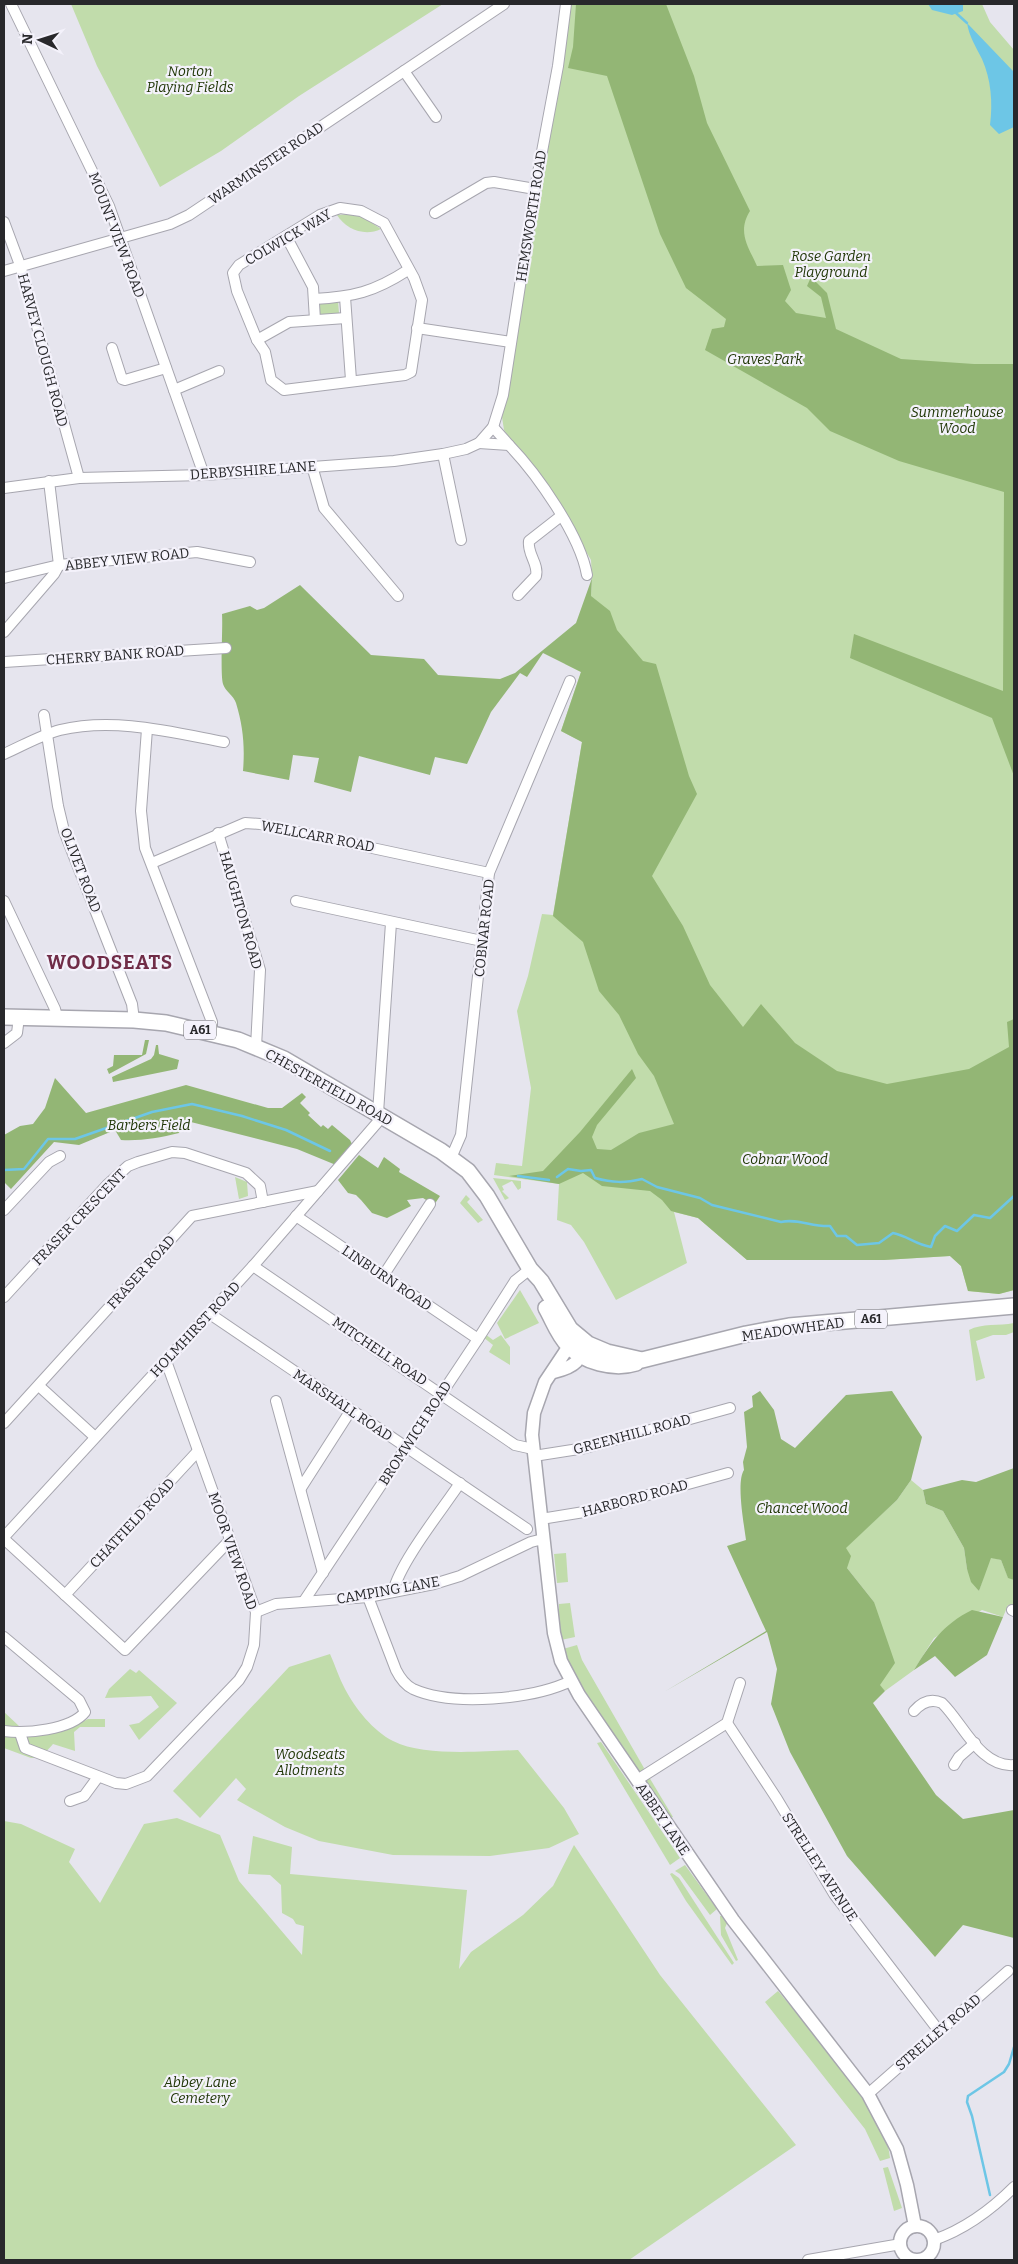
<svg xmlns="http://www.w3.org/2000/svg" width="1018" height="2264" viewBox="0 0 1018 2264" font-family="Bitter,serif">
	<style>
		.green { fill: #c1dcab }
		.forest { fill: #93b675 }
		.water { fill: #6dc6e6 }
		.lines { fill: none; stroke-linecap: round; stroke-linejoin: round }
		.stream { stroke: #6dc6e6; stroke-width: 2.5 }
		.minor-casing { stroke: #a7a6af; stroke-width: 12 }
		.major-casing { stroke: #a7a6af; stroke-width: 15 }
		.highway-casing { stroke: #a7a6af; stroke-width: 18 }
		.minor { stroke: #fff; stroke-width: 10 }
		.major { stroke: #fff; stroke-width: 12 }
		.highway { stroke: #fff; stroke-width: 15 }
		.labels { text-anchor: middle; stroke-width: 4.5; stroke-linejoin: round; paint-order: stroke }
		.shield { fill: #f4f2fb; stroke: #656569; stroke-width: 1 }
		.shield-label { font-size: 12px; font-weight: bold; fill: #28282b }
		.park-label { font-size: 14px; font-style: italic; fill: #213707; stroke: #f4f2fb }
		.street-label { font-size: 14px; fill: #28282b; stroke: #f4f2fb }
		.district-label { font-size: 19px; font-weight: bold; letter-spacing: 1px; fill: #702c47; stroke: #f4f2fb }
	</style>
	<rect width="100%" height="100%" fill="#e6e5ee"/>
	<g class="green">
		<polygon points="71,4 443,4 299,96 221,151 160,187 97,66"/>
		<polygon points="571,4 982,4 990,22 1014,50 1014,1290 999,1294 968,1291 961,1266 950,1256 884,1260 747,1260 698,1218 674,1212 687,1263 616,1300 584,1242 571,1225 557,1220 559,1184 494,1175 496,1163 522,1166 531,1088 517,1011 528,976 542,914 553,915 582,742 561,731 581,672 565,664 589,631 592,578 591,560 570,524 504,430 502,417"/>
		<path d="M350,214L363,217L381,229C364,237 346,229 337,215Z"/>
		<polygon points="338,301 339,313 317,315 316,303"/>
		<polygon points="235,1177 247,1182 248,1196 239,1199"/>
		<polygon points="493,1178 521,1181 521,1188 518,1190 512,1181 502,1186 504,1190 502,1191 509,1198 505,1200"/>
		<polygon points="466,1195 470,1199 467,1202 483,1220 478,1223 460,1203"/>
		<polygon points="520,1290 539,1323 505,1339 497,1323"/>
		<path d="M1014,1323V1332L1006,1335H993L976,1341L985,1378L976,1381L969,1330C982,1323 999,1326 1014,1323Z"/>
		<polygon points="485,1334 493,1340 501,1335 510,1347 510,1365 489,1352 493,1345 483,1337"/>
		<polygon points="911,1480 923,1490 926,1504 943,1511 964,1548 967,1569 979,1591 990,1557 1001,1560 1008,1577 1014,1580 1014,1607 1008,1605 1003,1617 982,1610 934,1638 914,1670 885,1691 879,1685 874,1602 847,1568 845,1548 897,1500"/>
		<polygon points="566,1553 568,1582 557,1583 554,1554"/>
		<polygon points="570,1603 575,1637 561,1640 557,1609 559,1609 559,1604"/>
		<polygon points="577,1645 582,1660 644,1768 642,1771 637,1771 570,1674 563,1649"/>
		<path d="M330,1654C335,1665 339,1678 345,1689C355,1708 373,1731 393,1741C424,1757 484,1751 518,1750L564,1808L579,1834L549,1848L490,1856L393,1855L319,1841L285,1827L237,1800L246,1789L236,1778L200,1818L173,1791L289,1667Z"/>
		<polygon points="130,1669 136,1673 139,1670 177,1703 139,1740 129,1725 139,1723 159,1707 151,1696 105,1698 109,1689"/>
		<path d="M4,1712L19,1726L70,1728L88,1719H105V1727H80L74,1732L75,1751L53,1744C48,1750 40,1759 31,1758L4,1748Z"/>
		<polygon points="601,1742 680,1858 670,1865 597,1743"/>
		<polygon points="649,1777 673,1817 670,1818 645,1781"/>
		<polygon points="177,1818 220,1835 239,1881 302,1955 304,1926 296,1924 293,1919 282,1913 281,1885 270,1875 248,1874 253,1836 292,1847 290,1874 467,1890 459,1969 471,1952 523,1915 553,1886 574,1845 660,1975 796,2145 629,2260 4,2260 4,1821 21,1824 75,1849 69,1862 100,1903 144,1824"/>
		<polygon points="685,1865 717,1909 710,1915 680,1874 675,1871"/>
		<polygon points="672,1873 679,1878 734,1963 732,1965 686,1901 670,1874"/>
		<polygon points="720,1916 722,1916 727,1923 725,1928 738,1960 736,1961 721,1935"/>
		<path d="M778,1991C809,2028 887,2112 890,2158L880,2161L865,2129L765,2002Z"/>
		<polygon points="888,2167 902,2208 894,2211 883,2168"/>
	</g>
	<g class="forest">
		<path d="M576,4H666L694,76L707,123L750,211C737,232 748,246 757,266L783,265L791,290L785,301L796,313L826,318L821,297L807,286L811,277L827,293L836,329L901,359L974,364H1014V776L992,718L850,658L854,634L1003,691L1004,492L899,461L830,431L807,408L705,350L712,329L724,327L726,319L686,288L660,234L607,76L568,68L573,47Z"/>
		<path d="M592,578L591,596L610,611L617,630L643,661L656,664L689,776L697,794L652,876L683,926L710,985L743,1027L761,1004L795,1043L837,1071L887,1084L969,1069L1009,1047L1007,1022L1014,1019V1290L999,1294L968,1291L961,1266L950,1256L884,1260H747L698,1218L671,1211L662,1200L650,1191L602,1186L583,1173L559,1184L509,1176L543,1171L580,1132L632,1069L636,1078L597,1125L592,1137L597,1149L611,1150L639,1133L674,1124L654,1076L638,1054L619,1015L599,991L583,942L553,916L582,742L561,731L581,672L543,653L527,677L520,673L491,712L467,764L435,757L430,775L359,756L351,792L314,782L319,758L293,755L289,780L243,771C245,746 243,726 236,703C234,696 225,691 223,684C220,672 223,628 222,614L250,606L257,610L264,608L300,585L371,655L424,659L438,675L500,679L515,673L576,623Z"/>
		<polygon points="145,1040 149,1040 146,1054 109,1074 107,1069 113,1066 114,1055 142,1055"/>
		<polygon points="156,1045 158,1045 159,1054 179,1060 177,1069 113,1082 112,1077 151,1059 154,1055"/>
		<path d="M55,1078L86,1113L186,1085L268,1108H282L302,1093L306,1097L300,1103L310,1113L308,1115L321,1127L323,1125L328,1129L332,1125L350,1140L353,1146L336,1165L297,1149L183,1120L179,1133C159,1138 141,1141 121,1140L115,1130L79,1145L54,1142L11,1189L4,1182V1135L20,1126L33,1124L45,1108Z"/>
		<polygon points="359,1155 378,1168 384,1157 400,1169 399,1172 440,1196 434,1205 423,1198 407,1200 411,1206 387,1218 372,1213 361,1200 356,1195 348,1193 338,1180"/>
		<path d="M760,1391L774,1410L781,1439L795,1448L846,1395L892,1391L922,1437L911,1480L897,1500L846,1548L851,1556L847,1568L874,1602L895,1663L880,1685L885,1691L873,1703L936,1795L963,1819L1014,1810V1938L963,1925L935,1957L847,1856L790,1752L771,1704L777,1669L767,1632L664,1692L637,1639L664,1692L766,1631L727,1546L746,1540C744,1524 736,1482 744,1470L743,1462L747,1447L744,1412L753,1407L752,1396Z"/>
		<polygon points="1014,1468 1014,1580 1008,1578 1001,1560 991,1558 979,1591 971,1582 967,1569 964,1548 943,1511 926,1504 923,1490 962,1480 976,1482"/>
		<path d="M972,1610L1003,1617L987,1655L955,1677L935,1656L914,1670C930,1644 943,1624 972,1610Z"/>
	</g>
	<g class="water">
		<polygon points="928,4 963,4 963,11 952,15 932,10"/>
		<path d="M967,23L1014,72V127L999,134L990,125C993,103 991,79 982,59C976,47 969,36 967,23Z"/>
	</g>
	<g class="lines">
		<g class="stream">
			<polyline points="956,13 967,23"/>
			<polyline points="4,1170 24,1169 48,1139 75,1139 152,1112 192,1104 242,1116 286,1130 330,1151"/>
			<polyline points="518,1176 549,1180"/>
			<path d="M557,1177L568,1169L581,1171L591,1170L595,1178C613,1183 625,1183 642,1179L657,1187L700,1198L712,1205L781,1222C797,1218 812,1227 830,1226L837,1236H846L857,1245L879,1243L893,1233C908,1236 916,1245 931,1247L935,1236L945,1226L957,1231L974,1215L990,1218L1014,1196"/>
			<polyline points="990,2195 972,2116 967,2102 968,2096 1004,2072 1009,2064 1014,2047"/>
		</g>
		<defs>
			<g id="minor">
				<polyline points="11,4 109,206 204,475"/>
				<polyline points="404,71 436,117"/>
				<polygon points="340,208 361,211 384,223 414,278 422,300 411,372 405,375 284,390 271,380 265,352 257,340 237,291 233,273 239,265 320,215"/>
				<polyline points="435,213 486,183 494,182 535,189"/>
				<polyline points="4,222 20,265 79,478"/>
				<polyline points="286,236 313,287 315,320"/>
				<polyline points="4,271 170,224 189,215 504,4"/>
				<polyline points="345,297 351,380"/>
				<path d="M314,299C353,297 374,292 408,270"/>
				<polyline points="417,328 511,342"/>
				<polyline points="257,340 289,322 346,318"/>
				<polyline points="112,348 122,379 125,380 166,368"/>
				<polyline points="174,390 219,371"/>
				<polyline points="493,427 509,445"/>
				<path d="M479,443L509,445C537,474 580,535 587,575"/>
				<polyline points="443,454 461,540"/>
				<polyline points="312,466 324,508 398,596"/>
				<polyline points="4,488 79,478 204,475 394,461 443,454 466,449 479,443 493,427 503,395 535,189 558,66 566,4"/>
				<polyline points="4,578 59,565 197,552 250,562"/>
				<path d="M518,595L536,576C539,564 527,554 529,541L561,516"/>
				<polyline points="4,632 54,574 59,565 49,481"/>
				<polyline points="4,662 226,648"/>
				<polyline points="44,715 58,806 64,831 132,1004 134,1020"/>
				<polyline points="147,729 141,811 145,848 212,1022 212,1032"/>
				<path d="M4,754C22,746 41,735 60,730C114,717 171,732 224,742"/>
				<polyline points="218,833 260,970 256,1047"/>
				<polyline points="152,863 245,823 260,824 489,873"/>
				<polyline points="4,901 55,1009 57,1017"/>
				<polyline points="296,901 482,941"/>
				<polyline points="4,1043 17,1033 19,1017"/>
				<polyline points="378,1113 391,923"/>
				<polyline points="451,1158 461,1135 489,873 570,681"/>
				<polyline points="4,1210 49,1162 60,1156"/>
				<polyline points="296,1216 478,1339"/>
				<polyline points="253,1266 515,1445 533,1449"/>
				<polyline points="383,1276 430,1204"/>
				<polyline points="4,1297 107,1185 128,1166 138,1162 172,1152 185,1153 246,1173 260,1186 263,1202"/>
				<polyline points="210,1314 527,1529"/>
				<polyline points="39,1386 95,1437"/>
				<polyline points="276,1401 323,1573"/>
				<polyline points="4,1423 192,1216 318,1191"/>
				<polyline points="534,1456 585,1448 730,1408"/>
				<polyline points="301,1488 351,1410"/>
				<polyline points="541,1519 590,1511 728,1473"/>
				<polyline points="4,1537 253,1266 383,1116"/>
				<polyline points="4,1539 125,1650 230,1540"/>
				<path d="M393,1592C400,1562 442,1510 460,1483"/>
				<polyline points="65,1595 198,1451"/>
				<path d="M368,1597L396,1670C400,1678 405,1685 413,1689C453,1707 533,1699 571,1681"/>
				<polyline points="304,1601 478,1339 515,1281 530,1269"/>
				<polyline points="1012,1610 1014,1611"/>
				<polyline points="256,1612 276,1604 368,1597 434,1584 460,1576 531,1542 543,1539"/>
				<path d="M4,1637L79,1700L85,1712C71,1730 25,1734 4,1731"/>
				<path d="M914,1711C922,1702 931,1698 942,1703C963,1723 980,1768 1014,1765"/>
				<polyline points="727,1723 777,1799 834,1894 939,2031"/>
				<polyline points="20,1733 25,1748 116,1783 126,1784 147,1776 239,1680 247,1667 254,1645 256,1612 166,1361"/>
				<polyline points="954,1765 959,1757 975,1743"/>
				<polyline points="637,1780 727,1723 740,1683"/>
				<polyline points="70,1801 84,1796 98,1777"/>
				<polyline points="868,2094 1008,1971"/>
				<path d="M934,2240C965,2229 991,2210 1014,2187"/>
				<polyline points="808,2260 901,2244"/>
			</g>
			<g id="major">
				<path d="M554,1372C574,1367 584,1361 581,1339L569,1346L545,1382L534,1413L532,1435L554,1633L561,1661L579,1695L733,1920L868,2094L897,2149L907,2185L915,2226"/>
				<circle cx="917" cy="2243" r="17"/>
			</g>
			<g id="highway">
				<polyline points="4,1017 134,1020 166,1023 238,1040 284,1059 441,1151 468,1171 487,1196 530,1269 541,1281 570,1329 588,1344 607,1352 642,1360 746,1334 789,1326 1014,1306"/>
				<path d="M546,1308C553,1320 558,1335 568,1345C583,1362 614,1370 636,1363"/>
			</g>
		</defs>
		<use href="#minor" class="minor-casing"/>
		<use href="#major" class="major-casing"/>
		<use href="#highway" class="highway-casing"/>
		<use href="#minor" class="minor"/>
		<use href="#major" class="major"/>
		<use href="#highway" class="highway"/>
	</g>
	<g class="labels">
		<g class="shield">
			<rect x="184" y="1020.5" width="32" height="19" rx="4"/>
			<rect x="855" y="1309.5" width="32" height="19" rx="4"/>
		</g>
		<g class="shield-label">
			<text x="200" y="1034">A61</text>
			<text x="871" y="1323">A61</text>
		</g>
		<g class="park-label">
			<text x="190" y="76">Norton<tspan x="190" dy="16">Playing Fields</tspan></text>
			<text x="831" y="261">Rose Garden<tspan x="831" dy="16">Playground</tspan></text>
			<text x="765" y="364">Graves Park</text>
			<text x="957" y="417">Summerhouse<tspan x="957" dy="16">Wood</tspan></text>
			<text x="149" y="1130">Barbers Field</text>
			<text x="785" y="1164">Cobnar Wood</text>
			<text x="802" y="1513">Chancet Wood</text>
			<text x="310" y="1759">Woodseats<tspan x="310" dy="16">Allotments</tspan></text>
			<text x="200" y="2087">Abbey Lane<tspan x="200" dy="16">Cemetery</tspan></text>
		</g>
		<g class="street-label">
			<text transform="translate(266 163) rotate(-34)" y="5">WARMINSTER ROAD</text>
			<text transform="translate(531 216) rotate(-81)" y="5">HEMSWORTH ROAD</text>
			<text transform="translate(117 235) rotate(69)" y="5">MOUNT VIEW ROAD</text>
			<text transform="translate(288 237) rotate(-30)" y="5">COLWICK WAY</text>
			<text transform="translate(43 350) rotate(75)" y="5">HARVEY CLOUGH ROAD</text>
			<text transform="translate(253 470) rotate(-4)" y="5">DERBYSHIRE LANE</text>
			<text transform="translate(127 559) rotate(-6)" y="5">ABBEY VIEW ROAD</text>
			<text transform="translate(115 655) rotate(-4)" y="5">CHERRY BANK ROAD</text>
			<text transform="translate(318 836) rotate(11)" y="5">WELLCARR ROAD</text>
			<text transform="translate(81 870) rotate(69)" y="5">OLIVET ROAD</text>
			<text transform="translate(241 910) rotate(74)" y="5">HAUGHTON ROAD</text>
			<text transform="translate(484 928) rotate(-84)" y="5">COBNAR ROAD</text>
			<text transform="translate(329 1087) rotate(29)" y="5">CHESTERFIELD ROAD</text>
			<text transform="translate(79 1217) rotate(-46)" y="5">FRASER CRESCENT</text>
			<text transform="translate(141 1272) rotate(-48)" y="5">FRASER ROAD</text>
			<text transform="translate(387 1278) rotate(34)" y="5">LINBURN ROAD</text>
			<text transform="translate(195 1329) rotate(-47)" y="5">HOLMHIRST ROAD</text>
			<text transform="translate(793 1329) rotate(-8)" y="5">MEADOWHEAD</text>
			<text transform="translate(380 1351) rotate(34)" y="5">MITCHELL ROAD</text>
			<text transform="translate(343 1405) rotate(34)" y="5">MARSHALL ROAD</text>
			<text transform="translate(415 1433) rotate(-57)" y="5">BROMWICH ROAD</text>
			<text transform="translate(632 1434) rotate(-15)" y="5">GREENHILL ROAD</text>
			<text transform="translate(635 1498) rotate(-15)" y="5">HARBORD ROAD</text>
			<text transform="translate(132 1523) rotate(-47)" y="5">CHATFIELD ROAD</text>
			<text transform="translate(233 1551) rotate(71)" y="5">MOOR VIEW ROAD</text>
			<text transform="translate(388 1590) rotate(-10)" y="5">CAMPING LANE</text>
			<text transform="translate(663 1819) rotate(56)" y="5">ABBEY LANE</text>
			<text transform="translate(820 1867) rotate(57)" y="5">STRELLEY AVENUE</text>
			<text transform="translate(938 2032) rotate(-41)" y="5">STRELLEY ROAD</text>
		</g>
		<g class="district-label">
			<text x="110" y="969">WOODSEATS</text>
		</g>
	</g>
	<rect width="1018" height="2264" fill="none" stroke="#28282b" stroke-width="10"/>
	<g transform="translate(40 40) rotate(274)" stroke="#f4f2fb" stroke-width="4" paint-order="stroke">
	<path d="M0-4L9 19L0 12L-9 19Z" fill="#28282b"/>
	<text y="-8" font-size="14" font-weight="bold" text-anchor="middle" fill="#28282b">N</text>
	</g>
</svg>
